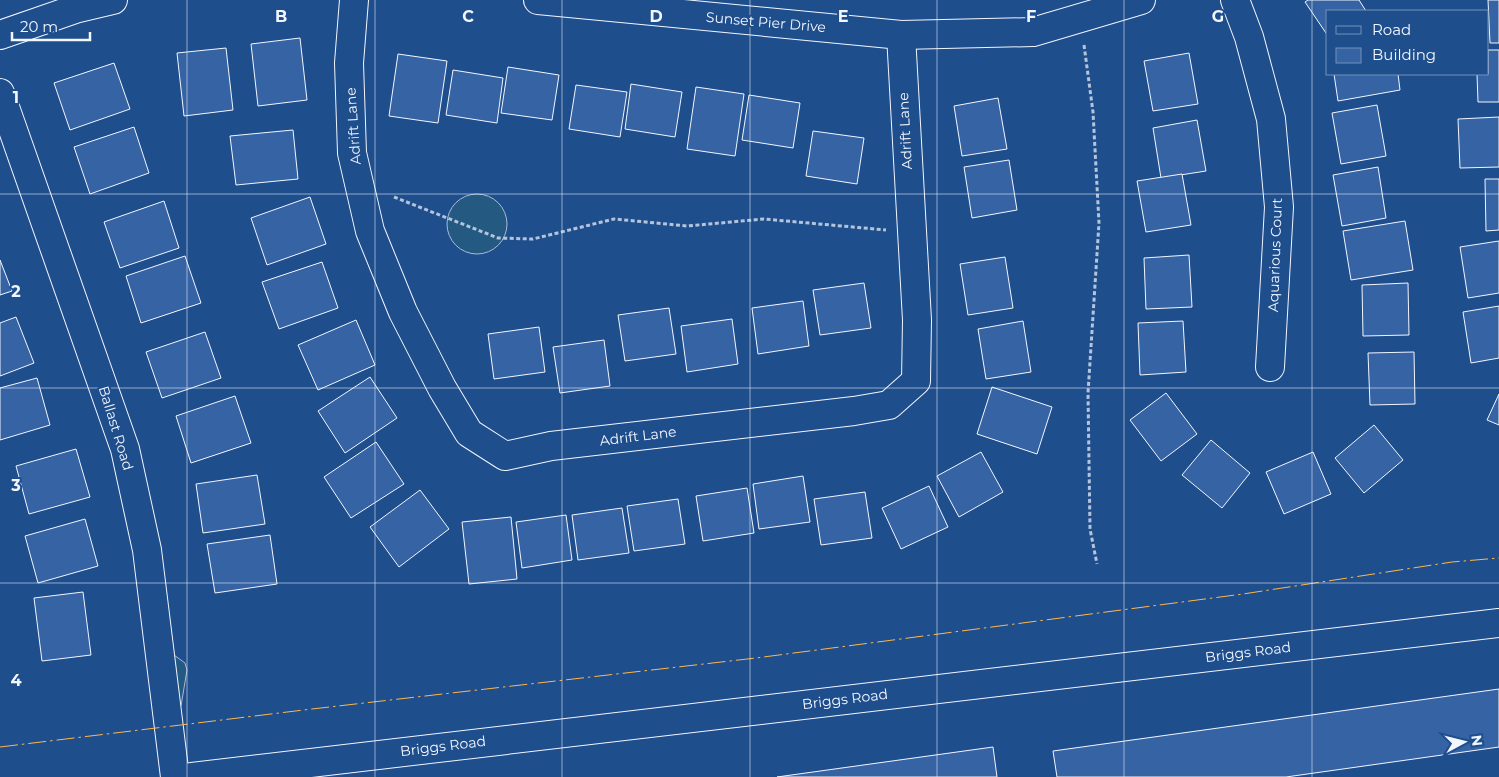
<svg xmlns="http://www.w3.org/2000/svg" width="1499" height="777" viewBox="0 0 1499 777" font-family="Montserrat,sans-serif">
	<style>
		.green { fill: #245a82; stroke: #a8bbd7 }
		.building { fill: #3563a3; stroke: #f2f6ff }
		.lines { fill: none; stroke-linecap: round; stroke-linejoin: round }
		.minor-casing { stroke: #f2f6ff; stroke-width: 30 }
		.major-casing { stroke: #f2f6ff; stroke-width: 30 }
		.path { stroke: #b3c4dc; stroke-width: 3; stroke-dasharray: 4 2.5; stroke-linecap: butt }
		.minor { stroke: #1f4e8c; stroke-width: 28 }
		.major { stroke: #1f4e8c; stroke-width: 28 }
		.power { stroke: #ffb74d; stroke-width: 1; stroke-dasharray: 18 4 2.5 4; stroke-linecap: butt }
		.grid { fill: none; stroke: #f2f6ff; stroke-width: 1; stroke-opacity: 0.55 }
		.labels { text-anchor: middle; stroke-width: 4; stroke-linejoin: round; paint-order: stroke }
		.street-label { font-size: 14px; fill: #f2f6ff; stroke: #1f4e8c }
		.grid-label { font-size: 16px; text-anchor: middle; font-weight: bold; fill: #f2f6ff; stroke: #1f4e8c; stroke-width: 4; stroke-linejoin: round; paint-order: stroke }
	</style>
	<rect width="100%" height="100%" fill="#1f4e8c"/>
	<g class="green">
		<circle cx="477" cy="224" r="30"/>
		<polygon points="174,655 185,663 187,670 181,706 160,711"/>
	</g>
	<g class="building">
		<polygon points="1308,0 1359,0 1366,11 1328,11 1328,36 1305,2"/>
		<polygon points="1488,0 1499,0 1499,43 1490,43"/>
		<polygon points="300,38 307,100 258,106 251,44"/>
		<polygon points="226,48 233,110 184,116 177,53"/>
		<polygon points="1488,50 1499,50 1499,102 1478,102 1477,74 1488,74"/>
		<polygon points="1189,53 1198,104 1153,111 1144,61"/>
		<polygon points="398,54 447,61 438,123 389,116"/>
		<polygon points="114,63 130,109 70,130 54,83"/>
		<polygon points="508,67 559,75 552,120 501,113"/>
		<polygon points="453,70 503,78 497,123 446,115"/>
		<polygon points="1334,74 1398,74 1400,90 1338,101"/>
		<polygon points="631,84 682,92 675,137 625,129"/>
		<polygon points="576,85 627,92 620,137 569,129"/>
		<polygon points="696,87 744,94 735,156 687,149"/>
		<polygon points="749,95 800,103 793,148 742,140"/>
		<polygon points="998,98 1007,149 962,156 954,106"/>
		<polygon points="1377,105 1386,156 1341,164 1332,113"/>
		<polygon points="1499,117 1499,167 1460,168 1458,119"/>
		<polygon points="1197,120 1206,171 1161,178 1153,128"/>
		<polygon points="134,127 149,173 90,194 74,147"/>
		<polygon points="293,130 298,179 236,185 230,136"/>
		<polygon points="813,131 864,138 857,184 806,176"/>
		<polygon points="1009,160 1017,210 972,218 964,167"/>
		<polygon points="1378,167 1386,218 1342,226 1333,175"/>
		<polygon points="1182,174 1191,225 1146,232 1137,181"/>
		<polygon points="1485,179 1499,179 1499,230 1486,231"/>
		<polygon points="310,197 326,244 267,265 251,218"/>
		<polygon points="164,201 179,248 120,268 104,222"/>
		<polygon points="1405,221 1413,270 1351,280 1343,231"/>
		<polygon points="1499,241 1499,293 1468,298 1460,247"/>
		<polygon points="1189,255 1192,307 1146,309 1144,258"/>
		<polygon points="185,256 201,303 141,323 126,276"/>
		<polygon points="1005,257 1013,308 968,315 960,264"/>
		<polygon points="0,260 12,291 0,295"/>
		<polygon points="322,262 338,308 279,329 262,282"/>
		<polygon points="864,283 871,328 820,335 813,290"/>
		<polygon points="1408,283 1409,335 1363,336 1362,285"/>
		<polygon points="803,301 809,346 758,354 752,308"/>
		<polygon points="1499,306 1499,358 1471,363 1463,312"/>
		<polygon points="669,308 676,354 625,361 618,315"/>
		<polygon points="16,317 34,363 0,376 0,323"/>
		<polygon points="732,319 738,364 687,372 681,326"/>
		<polygon points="356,320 375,365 318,390 298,345"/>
		<polygon points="1023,321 1031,372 986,379 978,329"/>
		<polygon points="1183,321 1186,372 1140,375 1138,323"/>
		<polygon points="539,327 545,372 494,379 488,334"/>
		<polygon points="205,332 221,378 162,398 146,352"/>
		<polygon points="604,340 610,386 560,393 553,347"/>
		<polygon points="1414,352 1415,404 1370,405 1368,353"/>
		<polygon points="370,377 397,418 345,453 318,411"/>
		<polygon points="37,378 50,425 0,440 0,388"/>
		<polygon points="992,387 1052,407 1037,454 977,434"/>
		<polygon points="1166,393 1197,434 1161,461 1130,420"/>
		<polygon points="1499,394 1499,425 1487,420"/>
		<polygon points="235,396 251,443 191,463 176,416"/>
		<polygon points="1374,425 1403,460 1364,493 1335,458"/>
		<polygon points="1211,440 1250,473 1222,508 1182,475"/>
		<polygon points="376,442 404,484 351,518 324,477"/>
		<polygon points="76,449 90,497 29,514 16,466"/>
		<polygon points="981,452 1003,492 959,517 937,476"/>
		<polygon points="1313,452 1331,494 1284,514 1266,472"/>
		<polygon points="257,475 265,524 203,533 196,484"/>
		<polygon points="803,476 810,522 759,529 753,484"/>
		<polygon points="929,486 948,527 901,549 882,508"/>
		<polygon points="747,488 754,533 703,541 696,496"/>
		<polygon points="420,490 449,529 399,567 370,527"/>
		<polygon points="865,492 872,538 821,545 814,499"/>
		<polygon points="678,499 685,544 634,551 627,506"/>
		<polygon points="622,508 629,553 578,560 572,515"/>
		<polygon points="566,515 572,560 522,568 516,522"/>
		<polygon points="511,517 517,579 469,584 462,522"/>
		<polygon points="85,519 98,566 38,583 25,536"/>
		<polygon points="270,535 277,584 215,593 207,544"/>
		<polygon points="83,592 91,655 42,661 34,598"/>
		<polygon points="1499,689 1499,747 1286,777 1057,777 1053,751"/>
		<polygon points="993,747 997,777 777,777"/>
	</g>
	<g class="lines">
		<defs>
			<g id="minor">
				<polyline points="354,0 349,63 352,153 370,231 403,312 442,388 469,433 505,456 551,446 854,411 889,405 916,381 917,320 901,35"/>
				<polyline points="538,0 901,35 1033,32 1141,0"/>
				<polyline points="1235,0 1249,37 1271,119 1279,207 1270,367"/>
				<polyline points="0,35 75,9 113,0"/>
				<polyline points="0,93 125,449 147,550 175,777"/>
			</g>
			<polyline id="major" points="192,777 1499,623"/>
		</defs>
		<use href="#minor" class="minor-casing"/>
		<use href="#major" class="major-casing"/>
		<g class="path">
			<polyline points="1084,45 1093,112 1099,223 1088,393 1090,529 1097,564"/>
			<polyline points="394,197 498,238 533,239 614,219 687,226 764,219 886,230"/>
		</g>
		<use href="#minor" class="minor"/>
		<use href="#major" class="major"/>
		<polyline class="power" points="0,747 312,709 756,658 1243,594 1452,562 1499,558"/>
	</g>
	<path class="grid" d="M187,0V777M375,0V777M562,0V777M750,0V777M937,0V777M1124,0V777M1312,0V777M0,194H1499M0,388H1499M0,583H1499"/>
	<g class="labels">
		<g class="street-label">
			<text transform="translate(766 22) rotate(5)" y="5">Sunset Pier Drive</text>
			<text transform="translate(353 126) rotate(-94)" y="5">Adrift Lane</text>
			<text transform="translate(905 131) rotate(-93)" y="5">Adrift Lane</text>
			<text transform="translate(1275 255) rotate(-88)" y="5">Aquarious Court</text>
			<text transform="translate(116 428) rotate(73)" y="5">Ballast Road</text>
			<text transform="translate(638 436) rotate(-7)" y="5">Adrift Lane</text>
			<text transform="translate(1248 652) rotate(-7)" y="5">Briggs Road</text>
			<text transform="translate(845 699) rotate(-7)" y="5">Briggs Road</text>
			<text transform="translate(443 746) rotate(-7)" y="5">Briggs Road</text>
		</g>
	</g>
	<g class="grid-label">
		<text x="281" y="22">B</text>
		<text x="468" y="22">C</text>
		<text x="656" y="22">D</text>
		<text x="843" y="22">E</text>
		<text x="1031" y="22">F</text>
		<text x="1218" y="22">G</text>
		<text x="16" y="103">1</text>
		<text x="16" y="297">2</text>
		<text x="16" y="491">3</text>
		<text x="16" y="686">4</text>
	</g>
	<rect x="1326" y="10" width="162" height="65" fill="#1f4e8c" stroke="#7391ba"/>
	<rect x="1336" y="26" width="25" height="8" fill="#1f4e8c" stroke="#7391ba"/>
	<text x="1372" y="35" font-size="15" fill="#f2f6ff">Road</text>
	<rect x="1336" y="48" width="25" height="15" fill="#3563a3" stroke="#7391ba"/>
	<text x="1372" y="60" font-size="15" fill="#f2f6ff">Building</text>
	<g transform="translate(1464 742) rotate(83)" stroke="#1f4e8c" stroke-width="4" paint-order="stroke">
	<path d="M0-4L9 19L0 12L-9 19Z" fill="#f2f6ff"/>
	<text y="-8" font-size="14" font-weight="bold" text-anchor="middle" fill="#f2f6ff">N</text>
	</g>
	<path d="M12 32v8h78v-8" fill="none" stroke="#f2f6ff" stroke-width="2.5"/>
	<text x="20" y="32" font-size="15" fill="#f2f6ff" stroke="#1f4e8c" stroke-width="4" paint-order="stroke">20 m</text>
</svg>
